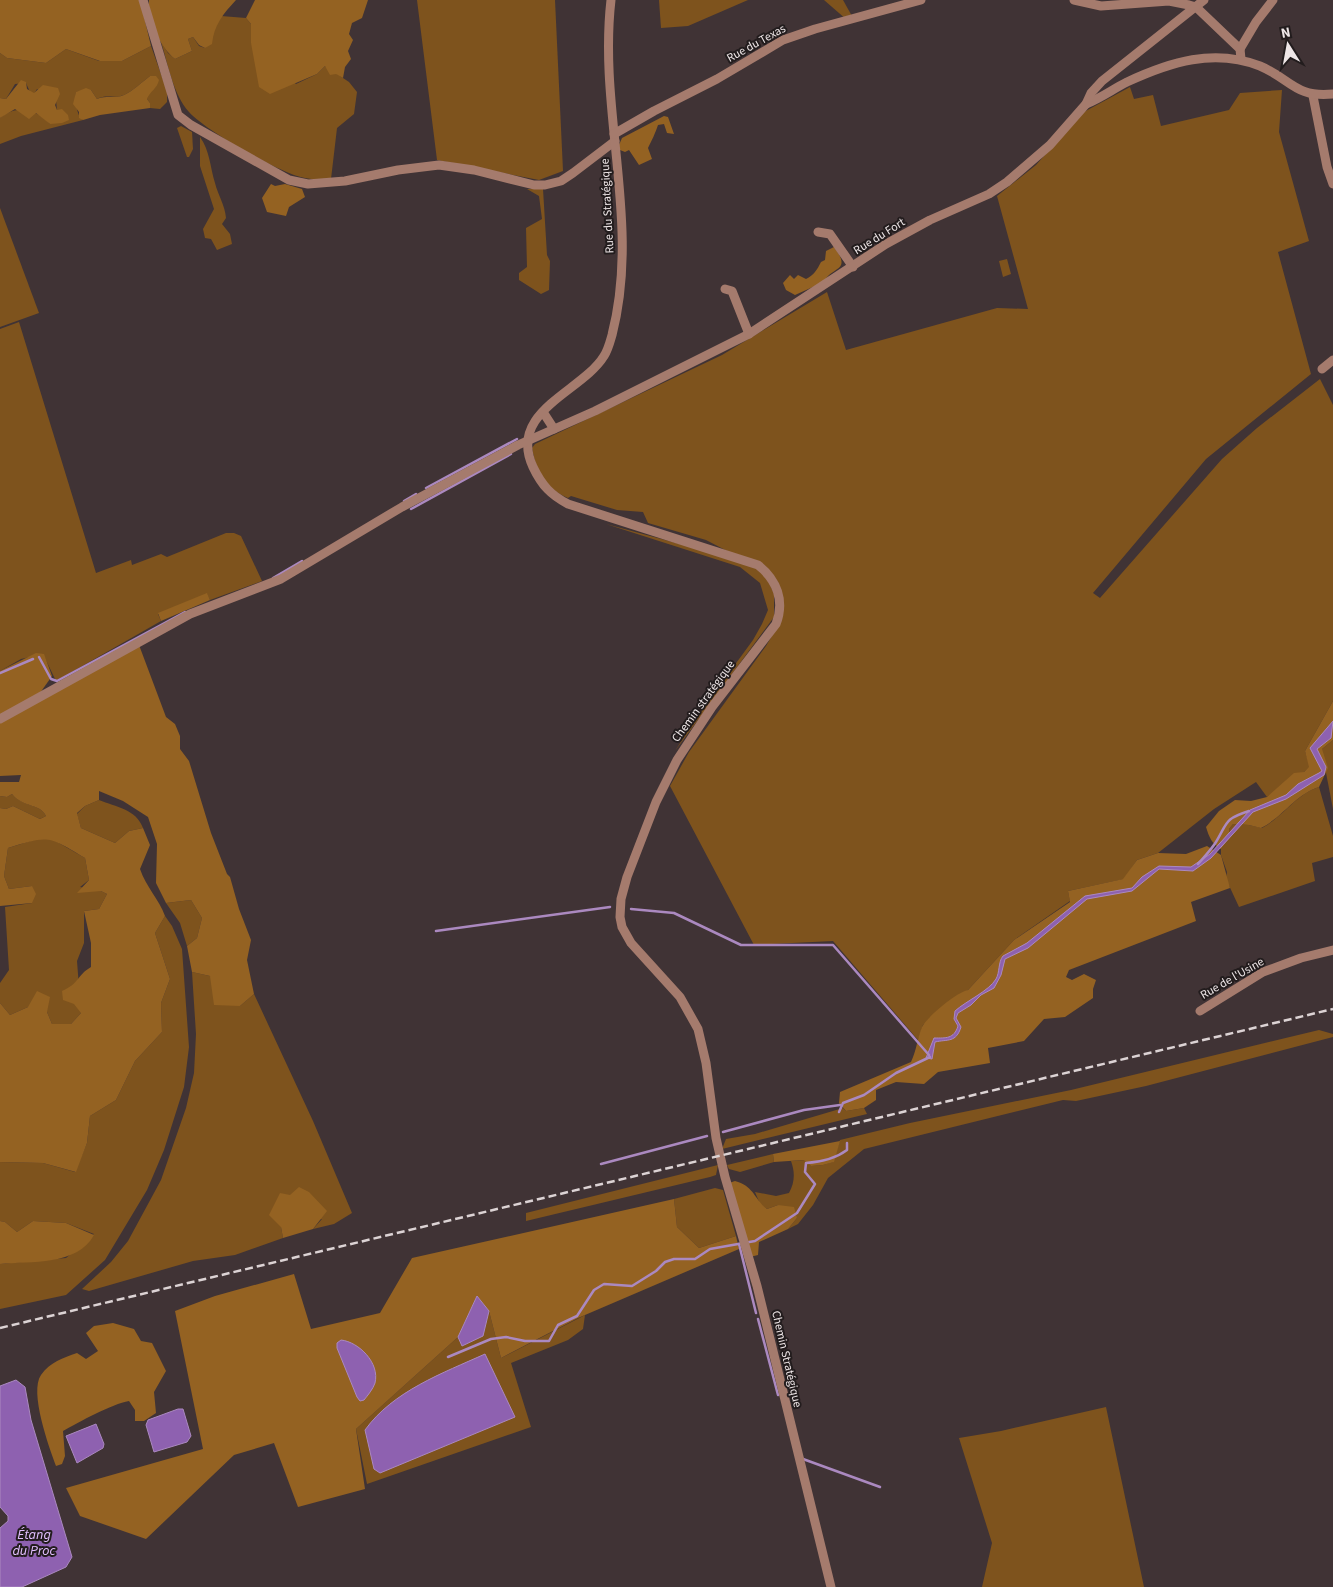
<svg xmlns="http://www.w3.org/2000/svg" width="1333" height="1587" viewBox="0 0 1333 1587" font-family="'Source Sans 3',sans-serif">
	<style>
		.green { fill: #7e531d }
		.forest { fill: #946222 }
		.water { fill: #8e61b0; stroke: #ab89c0 }
		.lines { fill: none; stroke-linecap: round; stroke-linejoin: round }
		.stream { stroke: #ab89c0; stroke-width: 2.5 }
		.minor { stroke: #a57b6d; stroke-width: 9 }
		.rail { stroke: #dcd3d4; stroke-width: 2.5; stroke-dasharray: 8 4; stroke-linecap: butt }
		.labels { text-anchor: middle; stroke-width: 4; stroke-linejoin: round; paint-order: stroke }
		.street-label { font-size: 12px; fill: #eee6e7; stroke: #221c1d }
		.water-label { font-size: 14px; font-style: italic; fill: #e1befe; stroke: #221c1d }
	</style>
	<rect width="100%" height="100%" fill="#403335"/>
	<g class="green">
		<polygon points="417,0 555,0 563,171 539,180 437,160"/>
		<polygon points="659,0 748,0 688,26 661,28"/>
		<polygon points="824,0 843,0 853,18 847,20"/>
		<path d="M221,16L246,18L251,24V43L296,84L317,74L325,66L349,82L357,92L354,114L337,128L331,179C323,179 313,180 305,178C281,174 206,131 189,112C173,94 168,64 161,42L168,53L175,59L192,51L188,39L193,37L199,46L205,48Z"/>
		<path d="M151,46L167,91V102L160,109L150,108V103L147,99L150,76C142,82 133,91 124,95C114,99 106,94 97,99L91,90L76,92C75,100 76,115 83,120L21,136L0,144V118C17,104 36,109 50,124L57,110L56,100L37,89L34,94L30,92L26,83L15,84L6,99L0,98V53L7,58L46,63L66,49L99,61H122Z"/>
		<path d="M1130,87L1134,99L1153,95L1161,126L1229,110L1240,93L1282,90L1279,132L1309,241L1278,252L1311,374L1206,459L1093,593L1100,598L1222,459L1257,428L1320,379L1333,405V701L1305,751L1310,767L1304,772L1267,797L1256,782L1214,809L1158,853L1137,860L1124,879L1068,891L1070,901L1014,940L968,990L923,1025L918,1040L833,941L754,945L670,786L689,752L766,646L782,619V595L778,582L761,563L731,553L706,540L648,523L643,512L617,510L571,496L568,498C544,487 537,474 532,448L535,444L722,355L827,292L846,350L997,308L1028,309L997,196L1036,165L1082,113Z"/>
		<polygon points="181,126 192,132 193,149 189,157 187,157 177,128"/>
		<path d="M200,137C210,151 210,167 215,183C218,195 225,205 226,218L222,224L230,234L232,244L217,250L211,239L205,238L203,229L214,209L200,166Z"/>
		<polygon points="527,189 543,189 547,255 550,261 549,290 541,294 519,280 519,273 527,267 526,228 542,219 539,196"/>
		<polygon points="0,208 39,313 0,327"/>
		<polygon points="1007,259 1011,274 1003,277 999,261"/>
		<polygon points="19,322 96,573 131,560 132,565 161,554 167,557 226,533 234,533 241,536 262,581 210,600 207,594 158,614 161,621 56,681 43,654 21,659 0,671 0,329"/>
		<polygon points="606,524 702,550 759,569 769,582 774,594 774,617 675,751 696,718 753,640 762,624 768,610 760,583 740,567"/>
		<polygon points="1333,740 1333,809 1322,752 1322,749"/>
		<path d="M1319,787L1333,836V857L1312,863L1315,881L1239,907L1226,879L1227,872L1221,855V849L1230,838L1229,829L1233,824L1249,825L1262,828C1283,817 1296,794 1319,787Z"/>
		<path d="M12,794C24,808 40,803 46,816L40,819L13,806L6,809L0,808V796L7,797Z"/>
		<path d="M99,800C116,807 136,809 143,828L129,831L115,843L81,828L77,814L85,806Z"/>
		<polygon points="37,839 52,839 85,858 89,880 80,887 101,891 107,894 99,909 84,911 84,943 77,961 81,1013 71,1024 52,1024 47,1012 28,1007 10,1015 0,1003 0,983 9,970 5,907 32,903 32,886 9,889 4,876 8,848"/>
		<polygon points="191,900 202,918 197,938 187,946 180,923 166,903"/>
		<polygon points="165,916 172,926 182,949 189,1047 184,1087 164,1150 147,1190 105,1260 66,1295 0,1309 0,1264 66,1258 94,1234 66,1223 33,1221 17,1232 5,1222 0,1221 0,1162 43,1163 75,1172 87,1143 90,1116 116,1100 135,1061 162,1032 161,1003 170,979 155,933"/>
		<polygon points="192,972 210,976 240,1006 254,994 313,1121 352,1213 334,1224 313,1229 322,1219 281,1227 283,1238 235,1255 193,1261 89,1291 82,1289 111,1262 128,1241 161,1180 186,1108 194,1073 196,1034"/>
		<path d="M1319,1030L1333,1034V1037L1146,1086L1076,1101L1063,1100L864,1149L828,1178L813,1205L798,1224L788,1229L797,1218L778,1205L767,1209L760,1204L755,1192L776,1196L789,1193C795,1182 795,1172 791,1161L805,1160L811,1166L823,1165L833,1162L840,1140L910,1123L1071,1090Z"/>
		<polygon points="843,1108 846,1111 864,1108 867,1114 722,1149 726,1139 755,1134"/>
		<polygon points="773,1154 774,1162 740,1172 729,1169 727,1165"/>
		<polygon points="718,1165 716,1175 710,1177 526,1221 526,1213"/>
		<polygon points="715,1188 723,1190 736,1236 699,1248 677,1227 674,1199"/>
		<polygon points="489,1311 501,1358 585,1315 583,1329 568,1340 511,1363 531,1427 367,1484 356,1429 458,1337 462,1346 483,1336"/>
		<polygon points="1106,1407 1144,1587 982,1587 992,1543 959,1438 1001,1431"/>
	</g>
	<g class="forest">
		<polygon points="0,0 140,0 151,46 122,61 100,61 66,49 46,63 7,58 0,53"/>
		<path d="M149,0H236C223,14 214,25 212,44L205,48L199,45L193,37L188,39L192,51L175,59C159,46 148,20 149,0Z"/>
		<polygon points="255,0 368,0 362,18 352,23 349,34 353,40 348,51 351,59 345,67 343,78 336,74 330,75 325,66 317,74 270,94 259,87 251,43 251,24 246,18"/>
		<path d="M150,76H156L159,80C157,89 150,91 147,99L150,103V108L100,115L83,120L79,118V112L73,104L76,92L86,88L91,90L97,99C106,95 114,99 124,95C133,91 142,82 150,76Z"/>
		<polygon points="21,80 26,82 27,89 34,93 43,85 58,88 60,94 55,105 57,110 62,109 68,115 69,120 62,123 50,124 36,113 29,119 15,109 0,118 0,98 6,99"/>
		<path d="M664,116L668,117L674,134L667,133L664,124L658,125C655,134 652,140 648,148L652,159L639,165L629,150L625,152L620,150L619,145L622,138Z"/>
		<polygon points="271,184 275,186 285,184 302,189 305,197 289,207 286,216 267,212 262,198"/>
		<path d="M834,247C853,272 831,266 824,282L795,295L786,290L783,283L790,275L794,279L798,275L806,279C814,275 817,270 821,262L825,260L826,251Z"/>
		<polygon points="207,593 210,600 161,621 158,613"/>
		<path d="M139,645L166,717L175,724L180,736V749L189,761L211,833L227,874L230,877L239,909L251,940L247,960L254,994L240,1006L214,1005L210,976L192,972L187,946L197,938L202,918L191,900L166,903L156,883L157,844L148,817L123,801L99,791V800L85,806L77,813L81,828L115,843L129,831L143,828L150,845L140,869C146,887 159,899 165,916L155,933L170,979L161,1003L162,1032L135,1061L116,1100L90,1116L87,1143L76,1172L43,1163L0,1162V1003L10,1015L28,1007L37,991L50,997L47,1012L52,1024H71L81,1013L74,1004L63,1000L62,991C80,983 76,976 91,967V943L84,911L99,909L107,894L101,891L77,893L89,880L85,858C48,836 50,835 8,848L4,876L9,889L32,886L36,894L32,903L0,906V808L6,809L13,806L40,819L46,816C40,803 23,808 12,794L7,797L0,796V782H19L21,775L0,776V723Z"/>
		<polygon points="36,653 44,654 52,676 40,693 0,715 0,671"/>
		<path d="M1333,701V740L1322,749L1328,768L1319,787C1296,794 1283,817 1261,828L1249,825L1233,824L1229,829L1230,838L1221,849C1212,844 1209,837 1206,827L1219,811L1235,800L1251,801L1267,797L1294,773L1304,772L1309,767L1305,751Z"/>
		<path d="M1207,846L1221,855L1230,888L1191,902L1196,921L1069,970L1066,977L1072,980L1084,974L1096,980L1093,989V998L1065,1017L1044,1019L1024,1041L988,1048L990,1063L938,1072L924,1084L896,1082L876,1090V1100L864,1108L846,1111L839,1103L840,1092L911,1062C917,1049 917,1039 922,1027C927,1017 957,992 968,990L1014,940L1070,902L1068,891L1123,879L1137,860L1158,853L1186,854Z"/>
		<polygon points="840,1141 834,1162 823,1165 811,1166 804,1160 774,1162 773,1154"/>
		<path d="M735,1181C754,1186 754,1199 767,1209L778,1205L794,1207L797,1218L788,1229L759,1242L758,1255L750,1257L729,1183Z"/>
		<polygon points="299,1187 309,1192 327,1211 313,1229 283,1238 281,1227 269,1215 280,1193 290,1195"/>
		<polygon points="674,1199 677,1227 699,1248 736,1236 739,1249 578,1318 501,1358 489,1311 477,1296 458,1337 356,1429 365,1489 298,1507 274,1443 234,1455 146,1539 80,1516 66,1488 203,1449 175,1311 215,1296 294,1274 311,1329 380,1313 412,1258"/>
		<path d="M0,1221L5,1222L17,1232L33,1221L66,1223L94,1235C77,1266 31,1261 0,1264Z"/>
		<path d="M113,1323L134,1329L141,1341L152,1343L166,1371L154,1392L156,1413L144,1421H135V1410L129,1401C112,1404 79,1422 63,1431L65,1456L62,1464L56,1466C49,1447 29,1392 41,1375C50,1362 63,1358 77,1353L86,1359L98,1351L86,1333L94,1326Z"/>
	</g>
	<g class="water">
		<path d="M1333,721L1331,738L1317,749L1326,767L1324,775L1286,799L1253,812L1211,858L1193,871L1159,869L1132,891L1087,899L1028,948L1005,959L1001,975L994,988L981,995L971,1005L958,1013L956,1018L961,1027C956,1043 948,1039 935,1042L932,1059L926,1058L934,1038C946,1038 954,1039 958,1026L954,1019L955,1011C966,1001 989,991 996,979C1000,972 998,962 1003,956L1027,943L1085,896L1132,888L1142,877L1159,866L1191,867L1210,854L1250,810L1286,795L1298,784L1319,773L1322,771L1310,748Z"/>
		<polygon points="477,1296 489,1311 483,1336 462,1346 458,1337"/>
		<path d="M341,1340C359,1342 380,1363 375,1383C373,1389 368,1395 364,1400L360,1401L357,1397L337,1348V1343Z"/>
		<path d="M485,1354L515,1417L380,1473L374,1469L365,1430C393,1391 443,1373 485,1354Z"/>
		<polygon points="16,1380 25,1387 31,1420 72,1557 66,1567 22,1587 0,1587 0,1528 8,1521 8,1516 0,1507 0,1386"/>
		<polygon points="178,1409 183,1409 191,1436 187,1442 154,1452 146,1425 148,1420"/>
		<polygon points="96,1424 104,1444 103,1448 77,1463 66,1436"/>
	</g>
	<g class="lines">
		<g class="stream">
			<polyline points="426,488 517,439"/>
			<polyline points="404,501 416,494"/>
			<polyline points="411,509 511,454"/>
			<polyline points="273,578 302,561"/>
			<polyline points="39,657 51,679 57,681 185,612"/>
			<polyline points="0,673 33,659"/>
			<path d="M1198,864C1204,857 1211,850 1216,842C1228,822 1224,819 1249,811"/>
			<polyline points="631,909 674,913 741,945 833,945 929,1055"/>
			<polyline points="436,931 610,907"/>
			<polyline points="839,1112 843,1103 864,1095 896,1073 930,1057"/>
			<polyline points="723,1132 804,1110 840,1105"/>
			<polyline points="601,1164 707,1136"/>
			<polyline points="739,1244 756,1313"/>
			<polyline points="758,1319 778,1395"/>
			<path d="M448,1357L491,1339L506,1337L525,1341H549L558,1325L577,1316L594,1290L604,1284L632,1286L656,1271L665,1262L674,1259H695L710,1249L755,1241L797,1213L815,1184L805,1172L806,1163C821,1162 835,1159 847,1150V1143"/>
			<polyline points="803,1459 880,1487"/>
		</g>
		<g class="minor">
			<polyline points="143,0 178,115 191,125 289,180 308,184 345,181 398,170 439,165 474,170 534,185 545,185 561,181 573,173 615,141"/>
			<path d="M611,0C598,112 641,223 612,335C610,342 608,350 604,356C582,392 507,411 533,467C542,486 551,495 568,504L758,565C777,580 785,601 776,624L712,707L677,760L656,802L627,877L621,899L620,917L622,927L631,943L680,997L698,1029L706,1063L716,1138L725,1177L757,1286L831,1587"/>
			<polyline points="1074,0 1101,6 1169,1 1189,5 1196,7 1240,49 1241,59"/>
			<polyline points="1240,49 1256,22 1273,0"/>
			<polyline points="1313,96 1327,167 1333,184"/>
			<path d="M1086,104C1101,98 1113,89 1127,82C1170,62 1214,48 1260,66C1291,79 1295,98 1333,94"/>
			<polyline points="614,134 654,111 717,79 783,40 815,29 921,0"/>
			<polyline points="818,232 830,234 853,267"/>
			<polyline points="725,289 732,291 749,334"/>
			<polyline points="1322,369 1333,360"/>
			<polyline points="543,412 554,429"/>
			<polyline points="0,719 190,614 281,579 402,507 518,445 595,411 749,334 886,244 930,220 989,194 1007,182 1050,145 1086,104 1091,93 1102,81 1204,0"/>
			<polyline points="1200,1011 1263,972 1301,958 1333,950"/>
		</g>
		<polyline class="rail" points="0,1328 1333,1009"/>
	</g>
	<g class="labels">
		<g class="street-label">
			<text transform="translate(756 43) rotate(-29)" y="4">Rue du Texas</text>
			<text transform="translate(607 206) rotate(-93)" y="4">Rue du Stratégique</text>
			<text transform="translate(879 236) rotate(-32)" y="4">Rue du Fort</text>
			<text transform="translate(703 701) rotate(-54)" y="4">Chemin stratégique</text>
			<text transform="translate(1232 978) rotate(-30)" y="4">Rue de l'Usine</text>
			<text transform="translate(787 1359) rotate(77)" y="4">Chemin Stratégique</text>
		</g>
		<g class="water-label">
			<text x="34" y="1539">Étang<tspan x="34" dy="16">du Proc</tspan></text>
		</g>
	</g>
	<g transform="translate(1288 45) rotate(349)" stroke="#221c1d" stroke-width="4" paint-order="stroke">
	<path d="M0-4L9 19L0 12L-9 19Z" fill="#eee6e7"/>
	<text y="-8" font-size="14" font-weight="bold" text-anchor="middle" fill="#eee6e7">N</text>
	</g>
</svg>
